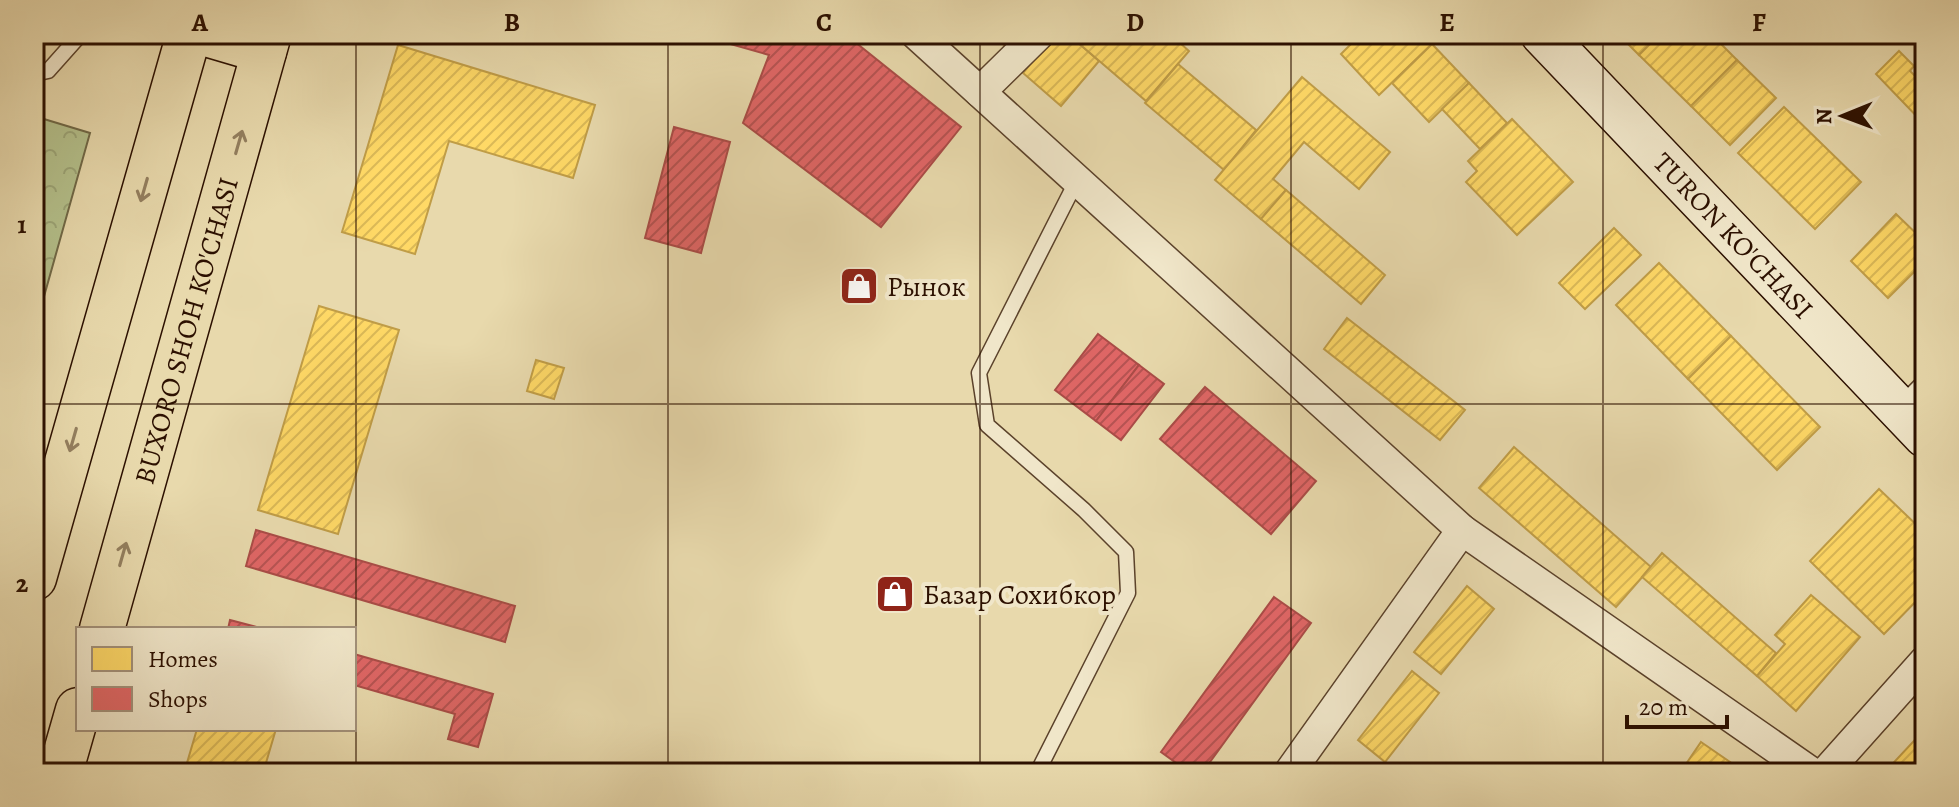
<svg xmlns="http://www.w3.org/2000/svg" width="1959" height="807" viewBox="0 0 1959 807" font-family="Alegreya,serif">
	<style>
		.park { fill: url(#park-crowns); stroke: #706846; stroke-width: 2 }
		.homes { fill: url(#homes-hatch); stroke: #c09d47; stroke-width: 2 }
		.shops { fill: url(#shops-hatch); stroke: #aa4c47; stroke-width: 2 }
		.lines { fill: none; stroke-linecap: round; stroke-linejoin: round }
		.lane-casing { stroke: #5b422b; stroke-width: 17 }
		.street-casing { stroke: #5b422b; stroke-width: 33 }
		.secondary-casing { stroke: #2c1000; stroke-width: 45 }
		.primary-casing { stroke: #2c1000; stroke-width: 47 }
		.lane { stroke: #f0e6c9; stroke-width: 14 }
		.street { stroke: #f0e6c9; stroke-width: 30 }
		.secondary { stroke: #f0e6c9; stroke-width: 42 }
		.primary { stroke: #e8d9ac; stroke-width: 44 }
		.oneway { stroke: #937f5f }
		.grid { fill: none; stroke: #2c1000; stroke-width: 2; stroke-opacity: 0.55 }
		.labels { text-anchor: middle; stroke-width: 8; stroke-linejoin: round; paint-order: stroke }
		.street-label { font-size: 28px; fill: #2c1000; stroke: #f0e6c9 }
		.poi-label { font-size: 28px; fill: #2c1000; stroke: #f0e6c9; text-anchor: start }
		.neatline { fill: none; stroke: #2c1000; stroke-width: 3 }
		.grid-label { font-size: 26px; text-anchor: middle; font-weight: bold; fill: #2c1000 }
	</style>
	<defs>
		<pattern id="park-crowns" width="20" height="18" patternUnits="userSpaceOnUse" patternTransform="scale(2)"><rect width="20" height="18" fill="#b4c08b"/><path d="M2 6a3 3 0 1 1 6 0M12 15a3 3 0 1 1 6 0" fill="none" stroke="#9ba476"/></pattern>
		<pattern id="homes-hatch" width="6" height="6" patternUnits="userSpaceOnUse" patternTransform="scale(2)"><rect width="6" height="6" fill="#ffd966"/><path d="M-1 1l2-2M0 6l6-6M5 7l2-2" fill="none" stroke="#dbb957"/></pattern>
		<pattern id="shops-hatch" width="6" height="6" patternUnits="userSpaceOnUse" patternTransform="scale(2)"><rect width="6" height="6" fill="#e06666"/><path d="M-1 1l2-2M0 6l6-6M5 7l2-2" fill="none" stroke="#b65352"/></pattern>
	</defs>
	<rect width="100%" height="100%" fill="#e8d9ac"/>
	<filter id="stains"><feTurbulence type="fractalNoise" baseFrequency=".0025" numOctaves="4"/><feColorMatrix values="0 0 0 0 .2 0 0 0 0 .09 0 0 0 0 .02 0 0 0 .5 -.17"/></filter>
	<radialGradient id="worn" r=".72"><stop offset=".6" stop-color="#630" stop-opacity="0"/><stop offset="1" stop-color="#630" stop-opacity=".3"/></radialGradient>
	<polygon class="park" points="34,116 90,133 34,332"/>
	<g class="homes">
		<polygon points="993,34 1015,34 1004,45"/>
		<polygon points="1055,34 1068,34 1099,61 1061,106 1023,73"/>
		<polygon points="1170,34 1189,51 1146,101 1069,35"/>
		<polygon points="1361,34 1422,34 1432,44 1379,95 1341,54"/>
		<polygon points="1618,34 1660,34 1639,55"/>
		<polygon points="1660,34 1711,34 1737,60 1691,106 1639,55"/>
		<polygon points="1432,44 1469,83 1429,122 1392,83"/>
		<polygon points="398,45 595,105 573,178 449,141 415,254 342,232"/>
		<polygon points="1899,51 1914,66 1910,71 1925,86 1925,125 1876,74"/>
		<polygon points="1737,60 1776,98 1730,145 1691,106"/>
		<polygon points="1178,64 1256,130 1224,170 1145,103"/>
		<polygon points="1302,77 1390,152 1359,189 1304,142 1273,179 1286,190 1261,219 1215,180"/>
		<polygon points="1469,83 1507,123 1480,149 1442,109"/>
		<polygon points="1784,107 1861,182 1815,229 1738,153"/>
		<polygon points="1512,119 1573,182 1517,235 1466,182 1477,171 1468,161"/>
		<polygon points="1286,190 1385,275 1361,304 1261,219"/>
		<polygon points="1896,214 1925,242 1925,261 1888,298 1851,261"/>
		<polygon points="1614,228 1641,255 1585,309 1559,283"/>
		<polygon points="1659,263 1731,336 1688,379 1616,305"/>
		<polygon points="319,306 399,330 338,534 258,510"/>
		<polygon points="1347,318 1465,410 1440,440 1324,349"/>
		<polygon points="1731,336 1820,427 1777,470 1688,379"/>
		<polygon points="536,360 564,368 554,399 527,391"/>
		<polygon points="1514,447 1651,567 1616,607 1479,488"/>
		<polygon points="1879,489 1925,533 1925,592 1884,634 1810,561"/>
		<polygon points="1662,553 1776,653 1757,676 1642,577"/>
		<polygon points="1467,586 1494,609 1441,674 1414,652"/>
		<polygon points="1811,595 1860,637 1796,711 1757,676 1785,644 1775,635"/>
		<polygon points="1412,671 1439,693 1385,762 1358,740"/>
		<polygon points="197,729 276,729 263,773 184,773"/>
		<polygon points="1925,729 1925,773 1884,773"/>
		<polygon points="1701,742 1746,773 1699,773 1686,764"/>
		<polygon points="1686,764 1699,773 1679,773"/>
	</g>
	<g class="shops">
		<polygon points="695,34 845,34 961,127 881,227 743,123 769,55"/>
		<polygon points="674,127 730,142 701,253 645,238"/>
		<polygon points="1098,334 1139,365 1096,421 1055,390"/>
		<polygon points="1139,365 1164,384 1121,440 1096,421"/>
		<polygon points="1205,387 1316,481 1271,534 1160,439"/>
		<polygon points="256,530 515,606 505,642 246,566"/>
		<polygon points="1274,597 1311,623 1202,773 1190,773 1161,752"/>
		<polygon points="230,620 264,629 228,629"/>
		<polygon points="354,654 493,694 478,747 448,739 455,714 354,685"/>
	</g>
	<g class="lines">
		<defs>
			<g id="lane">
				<polyline points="34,74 48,71 81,34"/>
				<polyline points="1037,773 1128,593 1126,552 1084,510 987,425 979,373 1077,180"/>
			</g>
			<g id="street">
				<polyline points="916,34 1462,530 1812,773"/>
				<polyline points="980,92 1039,34"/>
				<polyline points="1904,413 1925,392"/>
				<polyline points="1289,773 1462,530"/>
				<polyline points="1825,773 1925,661"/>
			</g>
			<g id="secondary">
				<path id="s1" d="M1542,34L1925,436"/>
			</g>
			<g id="primary">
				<polyline points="206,34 264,51"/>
				<polyline points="34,578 189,34"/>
				<path id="s2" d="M102,629L269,34"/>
				<polyline points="60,773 78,710"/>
			</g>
		</defs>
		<use href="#lane" class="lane-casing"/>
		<use href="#street" class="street-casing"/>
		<use href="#secondary" class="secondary-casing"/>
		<use href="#primary" class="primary-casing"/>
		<use href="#lane" class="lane"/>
		<use href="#street" class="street"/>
		<use href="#secondary" class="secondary"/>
		<use href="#primary" class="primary"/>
	</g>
	<defs><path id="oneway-shaft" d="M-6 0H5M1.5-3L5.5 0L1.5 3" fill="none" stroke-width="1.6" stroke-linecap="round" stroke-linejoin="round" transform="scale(2)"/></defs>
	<g class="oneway">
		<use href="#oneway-shaft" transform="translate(239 142) rotate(-74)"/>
		<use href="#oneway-shaft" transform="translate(144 190) rotate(106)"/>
		<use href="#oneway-shaft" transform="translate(73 440) rotate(106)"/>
		<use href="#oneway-shaft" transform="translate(123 554) rotate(-74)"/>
	</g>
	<path class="grid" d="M356,34V773M668,34V773M980,34V773M1291,34V773M1603,34V773M34,404H1925"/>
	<defs>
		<symbol id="shop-square" viewBox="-11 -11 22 22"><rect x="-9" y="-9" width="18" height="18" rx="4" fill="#8f2418" stroke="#f0e6c9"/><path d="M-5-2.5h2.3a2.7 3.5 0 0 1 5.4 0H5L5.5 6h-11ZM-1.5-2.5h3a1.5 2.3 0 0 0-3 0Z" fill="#fff"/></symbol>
	</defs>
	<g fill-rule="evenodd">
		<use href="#shop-square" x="837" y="264" width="44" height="44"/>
		<use href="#shop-square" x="873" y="572" width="44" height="44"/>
	</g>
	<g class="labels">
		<g class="street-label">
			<text dy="10" stroke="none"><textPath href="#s1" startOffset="278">TURON KO'CHASI</textPath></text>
			<text dy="10" stroke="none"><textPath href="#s2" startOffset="310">BUXORO SHOH KO'CHASI</textPath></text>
		</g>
		<g class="poi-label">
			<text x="887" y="296">Рынок</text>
			<text x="923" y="604">Базар Сохибкор</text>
		</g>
	</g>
	<rect width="1959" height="807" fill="none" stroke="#e8d9ac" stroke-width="88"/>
	<rect x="76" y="627" width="280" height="104" fill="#f0e6c9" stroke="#a29079" stroke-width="2"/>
	<rect x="92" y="647" width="40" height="24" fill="#ffd966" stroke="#a29079" stroke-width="2"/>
	<text x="148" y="667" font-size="24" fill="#2c1000">Homes</text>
	<rect x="92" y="687" width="40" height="24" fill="#e06666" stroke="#a29079" stroke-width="2"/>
	<text x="148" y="707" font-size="24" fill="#2c1000">Shops</text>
	<g transform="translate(1843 116) rotate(269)" stroke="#f0e6c9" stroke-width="6" paint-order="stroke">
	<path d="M0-6L14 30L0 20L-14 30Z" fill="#2c1000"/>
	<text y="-12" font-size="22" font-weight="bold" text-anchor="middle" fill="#2c1000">N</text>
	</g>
	<path d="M1627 715v12h100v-12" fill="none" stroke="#2c1000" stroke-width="4"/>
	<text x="1639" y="715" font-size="24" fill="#2c1000" stroke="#f0e6c9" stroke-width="6" paint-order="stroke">20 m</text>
	<rect x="44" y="44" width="1871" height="719" class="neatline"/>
	<g class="grid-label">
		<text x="200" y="31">A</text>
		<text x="512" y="31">B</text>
		<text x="824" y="31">C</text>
		<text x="1135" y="31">D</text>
		<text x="1447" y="31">E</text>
		<text x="1759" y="31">F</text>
		<text x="22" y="233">1</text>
		<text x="22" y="592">2</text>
	</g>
	<rect width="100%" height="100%" filter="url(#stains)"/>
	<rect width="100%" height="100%" fill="url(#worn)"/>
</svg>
